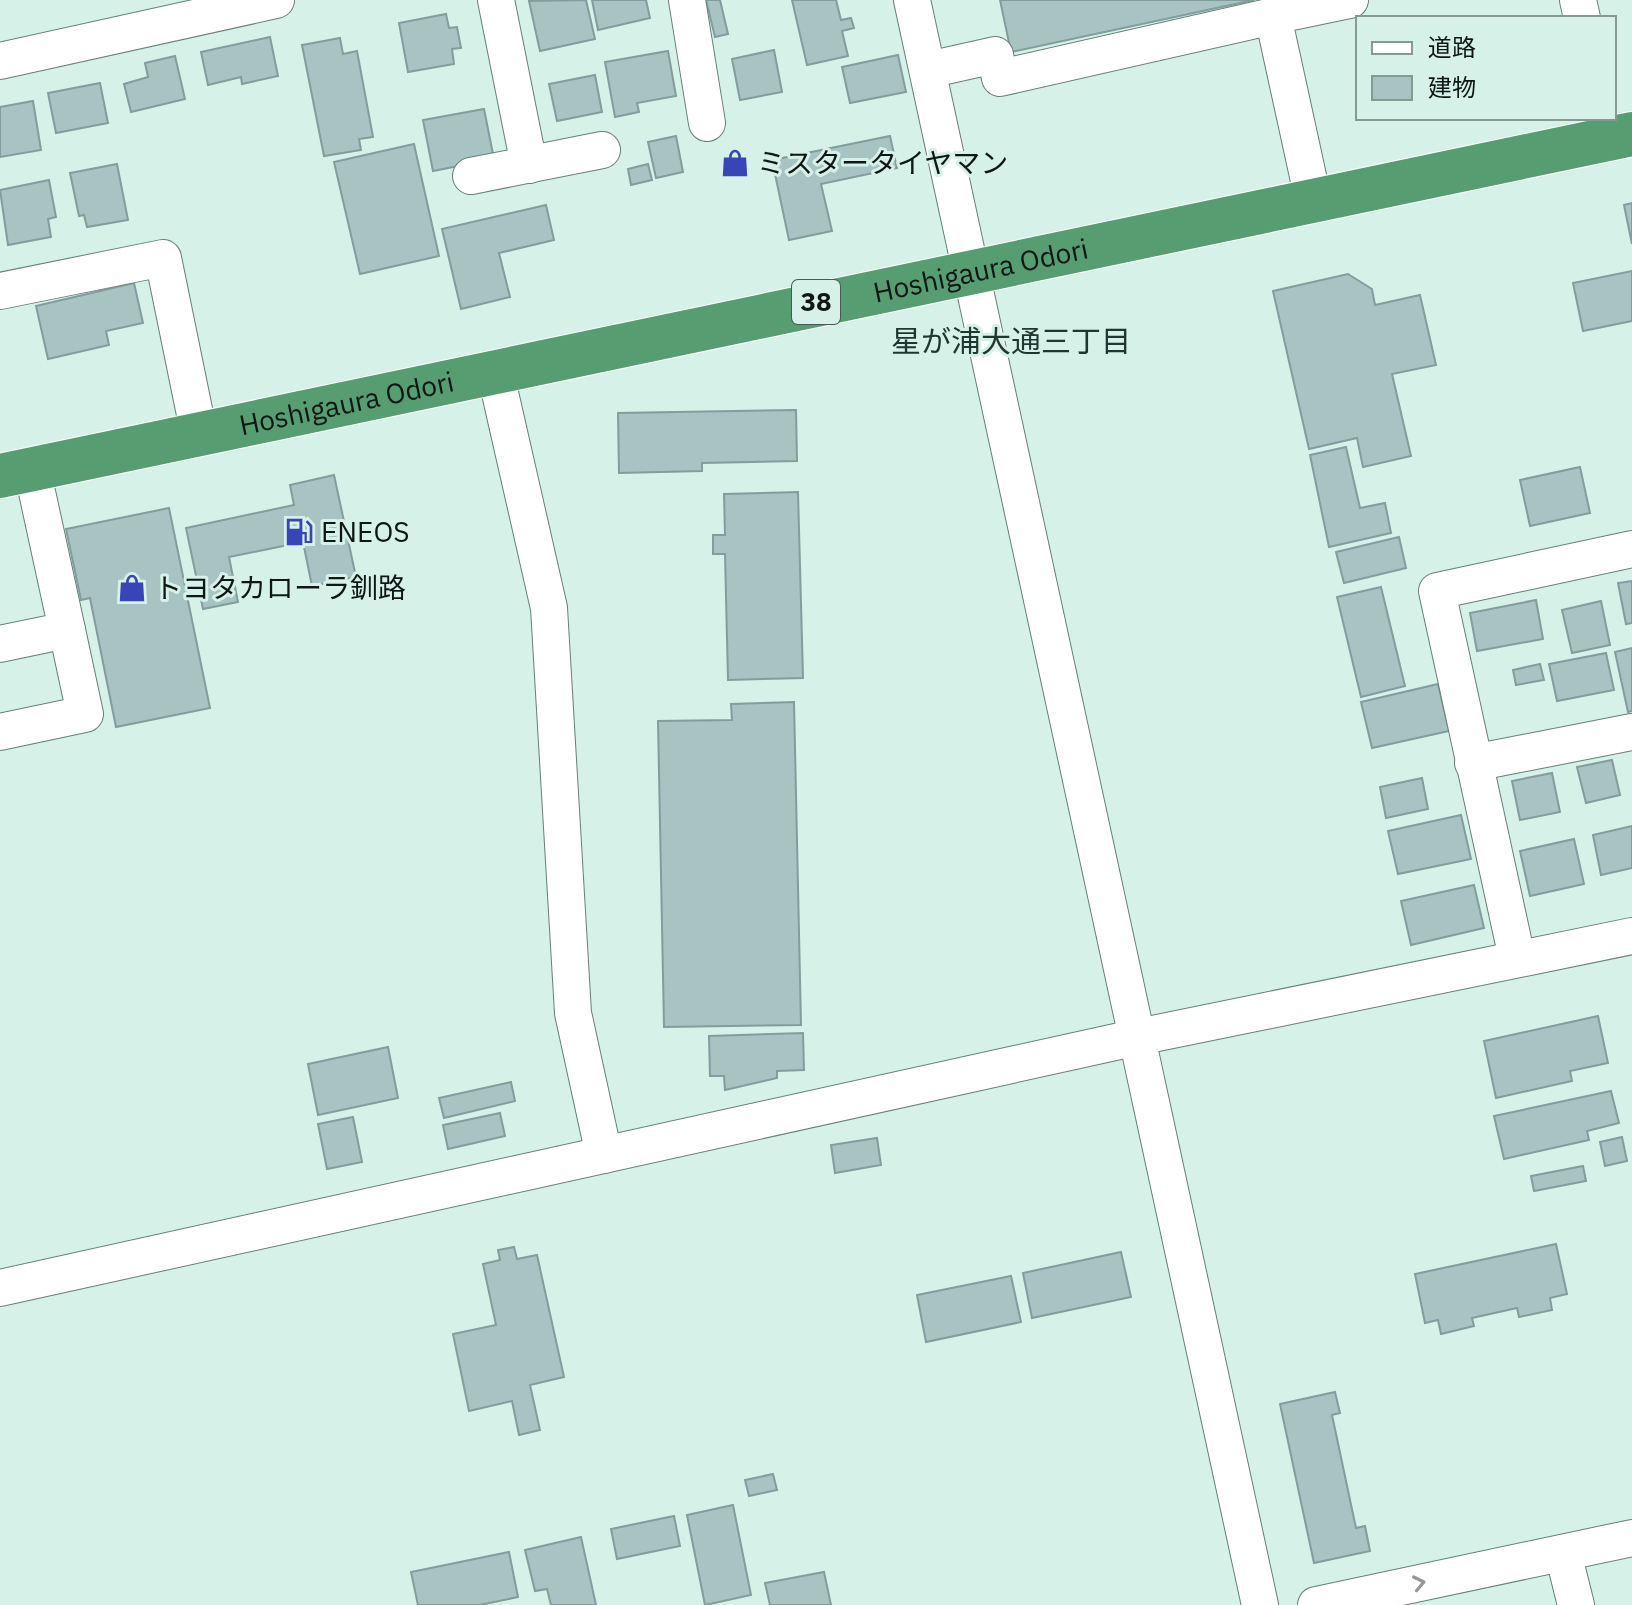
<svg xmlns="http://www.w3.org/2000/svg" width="1632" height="1605" viewBox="0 0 1632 1605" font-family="'IBM Plex Sans','Noto Sans JP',sans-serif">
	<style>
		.building { fill: #a7c3c2; stroke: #829d9c; stroke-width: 2 }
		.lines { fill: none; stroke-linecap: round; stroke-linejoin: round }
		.minor-casing { stroke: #677f78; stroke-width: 38 }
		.highway-casing { stroke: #fff; stroke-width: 46 }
		.minor { stroke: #fff; stroke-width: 36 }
		.highway { stroke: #579d72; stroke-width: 44 }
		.oneway { stroke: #939796 }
		.labels { text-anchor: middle; stroke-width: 6; stroke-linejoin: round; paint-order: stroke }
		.shield { fill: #d6f1e8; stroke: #4a5854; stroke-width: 2 }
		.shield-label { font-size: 26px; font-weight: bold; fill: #0e1715 }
		.poi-label { font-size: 28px; fill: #0e1715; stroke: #d6f1e8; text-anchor: start }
		.street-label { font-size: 28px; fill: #0e1715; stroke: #d6f1e8 }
		.neighbourhood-label { font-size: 30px; fill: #203630; stroke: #d6f1e8 }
	</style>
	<rect width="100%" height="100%" fill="#d6f1e8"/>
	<g class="building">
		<polygon points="586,0 595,39 540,51 529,1"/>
		<polygon points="592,0 646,0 650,18 598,30"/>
		<polygon points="706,0 720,0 728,34 715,37"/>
		<polygon points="792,0 836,0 841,20 851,18 854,28 842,31 848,56 807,65"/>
		<polygon points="1000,0 1254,0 1011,52"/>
		<polygon points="446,14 449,28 457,27 461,48 452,49 454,64 408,72 399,23"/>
		<polygon points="270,37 278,76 242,84 241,77 208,85 201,52"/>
		<polygon points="340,38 343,54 357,51 373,137 359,139 361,150 324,156 302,45"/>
		<polygon points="774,50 782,92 740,100 732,59"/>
		<polygon points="668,51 676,96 637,103 639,112 615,117 605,62"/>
		<polygon points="898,55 906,92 850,103 842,67"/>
		<polygon points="175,56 185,99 131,112 124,84 148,77 145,63"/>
		<polygon points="595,75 602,112 557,121 549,84"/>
		<polygon points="100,83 108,123 56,133 48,93"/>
		<polygon points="33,101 41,150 0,157 0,107"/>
		<polygon points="484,109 494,159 433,171 423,120"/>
		<polygon points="676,136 683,172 656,178 648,142"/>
		<polygon points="890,136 897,168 821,184 832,231 789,240 772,160"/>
		<polygon points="414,144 439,256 360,274 334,162"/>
		<polygon points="117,164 128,220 87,227 84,215 79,216 70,173"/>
		<polygon points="648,164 652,180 631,185 628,169"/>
		<polygon points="49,180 56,217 48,219 51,237 8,245 0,190"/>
		<polygon points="1632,203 1632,244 1624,205"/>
		<polygon points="546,205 554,240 499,253 510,297 461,309 442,229"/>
		<polygon points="1632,271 1632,321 1583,331 1573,283"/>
		<polygon points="1348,274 1372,289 1375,305 1420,295 1436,365 1392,374 1411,456 1363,467 1357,438 1309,449 1273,291"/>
		<polygon points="134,283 143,323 106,331 109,345 48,359 36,306"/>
		<polygon points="796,410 797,461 702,463 702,471 619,473 618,413"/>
		<polygon points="1346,447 1360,508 1385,503 1391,533 1329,547 1310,455"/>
		<polygon points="1580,467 1590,513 1530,526 1520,480"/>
		<polygon points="334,475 356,577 312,586 303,542 229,557 238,602 203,609 186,528 294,505 290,485"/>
		<polygon points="798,492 803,678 728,680 725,554 713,554 713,535 725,535 724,494"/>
		<polygon points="169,508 210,708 116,727 90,598 81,600 66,529"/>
		<polygon points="1399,537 1406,568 1344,583 1336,552"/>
		<polygon points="1632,581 1632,623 1626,624 1618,583"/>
		<polygon points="1381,587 1405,686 1361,697 1337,597"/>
		<polygon points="1536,600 1543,639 1477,651 1470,613"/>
		<polygon points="1601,601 1610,645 1572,653 1562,610"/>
		<polygon points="1632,648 1632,711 1628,712 1615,652"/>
		<polygon points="1606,653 1614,690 1557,701 1549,664"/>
		<polygon points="1540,664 1544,680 1516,685 1513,670"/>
		<polygon points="1438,684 1449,731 1372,748 1361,702"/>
		<polygon points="794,702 801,1025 664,1027 658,721 732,720 731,704"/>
		<polygon points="1612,760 1620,795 1586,803 1577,767"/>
		<polygon points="1552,773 1560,812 1520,820 1512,781"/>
		<polygon points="1422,778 1428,809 1386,818 1380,787"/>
		<polygon points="1461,815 1471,859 1398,874 1388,831"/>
		<polygon points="1632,826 1632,868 1601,875 1593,835"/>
		<polygon points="1574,839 1584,884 1530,896 1520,851"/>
		<polygon points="1474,885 1484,928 1411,945 1401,901"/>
		<polygon points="1598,1016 1608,1063 1570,1071 1572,1081 1496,1098 1484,1041"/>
		<polygon points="803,1033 804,1070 777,1071 777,1078 725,1090 724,1076 710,1076 709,1036"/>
		<polygon points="388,1047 398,1098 318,1115 308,1064"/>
		<polygon points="511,1082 515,1101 444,1118 439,1098"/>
		<polygon points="1611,1091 1619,1123 1587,1131 1589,1140 1504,1159 1494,1116"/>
		<polygon points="500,1113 505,1136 448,1149 443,1125"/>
		<polygon points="353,1117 362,1162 327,1169 318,1124"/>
		<polygon points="1622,1137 1627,1161 1605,1166 1600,1142"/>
		<polygon points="877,1138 881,1165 835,1173 831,1145"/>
		<polygon points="1583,1166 1586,1181 1534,1191 1531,1176"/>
		<polygon points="1556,1244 1567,1294 1550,1298 1552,1310 1519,1317 1517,1308 1472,1318 1474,1326 1441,1334 1438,1320 1425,1323 1415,1274"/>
		<polygon points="514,1247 517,1259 537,1255 564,1377 530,1385 540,1430 519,1435 512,1401 469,1411 453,1334 496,1325 483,1264 500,1260 498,1250"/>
		<polygon points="1121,1252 1131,1297 1032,1318 1023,1273"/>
		<polygon points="1011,1276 1021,1322 926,1342 917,1295"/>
		<polygon points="1335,1392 1340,1413 1332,1415 1356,1528 1365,1526 1370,1551 1314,1563 1280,1404"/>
		<polygon points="773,1474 777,1490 749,1496 745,1480"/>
		<polygon points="733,1505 751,1595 705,1605 687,1515"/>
		<polygon points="674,1516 680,1546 617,1559 611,1529"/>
		<polygon points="581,1537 596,1605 551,1605 547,1589 535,1591 525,1550"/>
		<polygon points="509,1552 518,1597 480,1605 418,1605 411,1572"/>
		<polygon points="824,1572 831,1605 770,1605 765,1583"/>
	</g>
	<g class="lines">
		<defs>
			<g id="minor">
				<polyline points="496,0 529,165"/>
				<polyline points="687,0 707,123"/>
				<polyline points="912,0 1260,1605"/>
				<polyline points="1578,0 1582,18"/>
				<polyline points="0,61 276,0"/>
				<polyline points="928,70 995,55 1000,78 1273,16"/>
				<polyline points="471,176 602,150"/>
				<polyline points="1313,199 1273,16 1350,0"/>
				<polyline points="0,291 163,258 199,434"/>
				<polyline points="495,371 549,608 573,1013 604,1155"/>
				<polyline points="0,644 67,630 32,469"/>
				<polyline points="0,732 85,714 67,630"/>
				<polyline points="1473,763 1632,732"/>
				<polyline points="1517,958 1437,591 1632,549"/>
				<polyline points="0,1288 1138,1037 1632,936"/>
				<polyline points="1563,1553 1576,1605"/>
				<polyline points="1316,1605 1632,1538"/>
			</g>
			<g id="highway">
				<path id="s1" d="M0,476L1632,134"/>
			</g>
		</defs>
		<use href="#minor" class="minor-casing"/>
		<use href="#highway" class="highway-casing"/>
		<use href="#minor" class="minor"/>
		<use href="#highway" class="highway"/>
	</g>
	<defs><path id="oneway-chevron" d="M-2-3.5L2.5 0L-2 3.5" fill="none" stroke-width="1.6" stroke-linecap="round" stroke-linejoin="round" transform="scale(2)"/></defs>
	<use class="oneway" href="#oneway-chevron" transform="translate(1419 1583) rotate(-12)"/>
	<defs>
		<symbol id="shop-bare" viewBox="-9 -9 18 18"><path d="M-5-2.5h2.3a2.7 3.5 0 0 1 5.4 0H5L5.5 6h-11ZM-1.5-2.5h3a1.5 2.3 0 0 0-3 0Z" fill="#3745b8" stroke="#d6f1e8" stroke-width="2.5" paint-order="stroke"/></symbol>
		<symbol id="fuel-bare" viewBox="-9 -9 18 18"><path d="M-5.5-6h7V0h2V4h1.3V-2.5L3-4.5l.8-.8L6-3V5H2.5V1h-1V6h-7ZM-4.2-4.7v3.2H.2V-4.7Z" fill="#3745b8" stroke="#d6f1e8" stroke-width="2.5" paint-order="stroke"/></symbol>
	</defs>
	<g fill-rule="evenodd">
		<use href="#shop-bare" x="715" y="143" width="40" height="40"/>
		<use href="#fuel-bare" x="279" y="512" width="40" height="40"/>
		<use href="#shop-bare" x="112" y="568" width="40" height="40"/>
	</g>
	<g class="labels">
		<rect class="shield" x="792" y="280" width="48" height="44" rx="6"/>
		<g class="shield-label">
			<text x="816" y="311">38</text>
		</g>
		<g class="poi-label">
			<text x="757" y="173">ミスタータイヤマン</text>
			<text x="321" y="542">ENEOS</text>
			<text x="154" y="598">トヨタカローラ釧路</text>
		</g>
		<g class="street-label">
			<text dy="10" stroke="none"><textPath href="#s1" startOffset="1002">Hoshigaura Odori</textPath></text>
			<text dy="10" stroke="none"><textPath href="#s1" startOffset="354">Hoshigaura Odori</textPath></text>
		</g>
		<g class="neighbourhood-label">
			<text x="1011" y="352">星が浦大通三丁目</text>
		</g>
	</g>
	<rect x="1356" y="16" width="260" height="104" fill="#d6f1e8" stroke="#869a94" stroke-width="2"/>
	<rect x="1372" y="42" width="40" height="12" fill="#ffffff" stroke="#869a94" stroke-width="2"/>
	<text x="1428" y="56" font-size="24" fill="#0e1715">道路</text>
	<rect x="1372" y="76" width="40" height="24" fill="#a7c3c2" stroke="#869a94" stroke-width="2"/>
	<text x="1428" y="96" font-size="24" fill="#0e1715">建物</text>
</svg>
